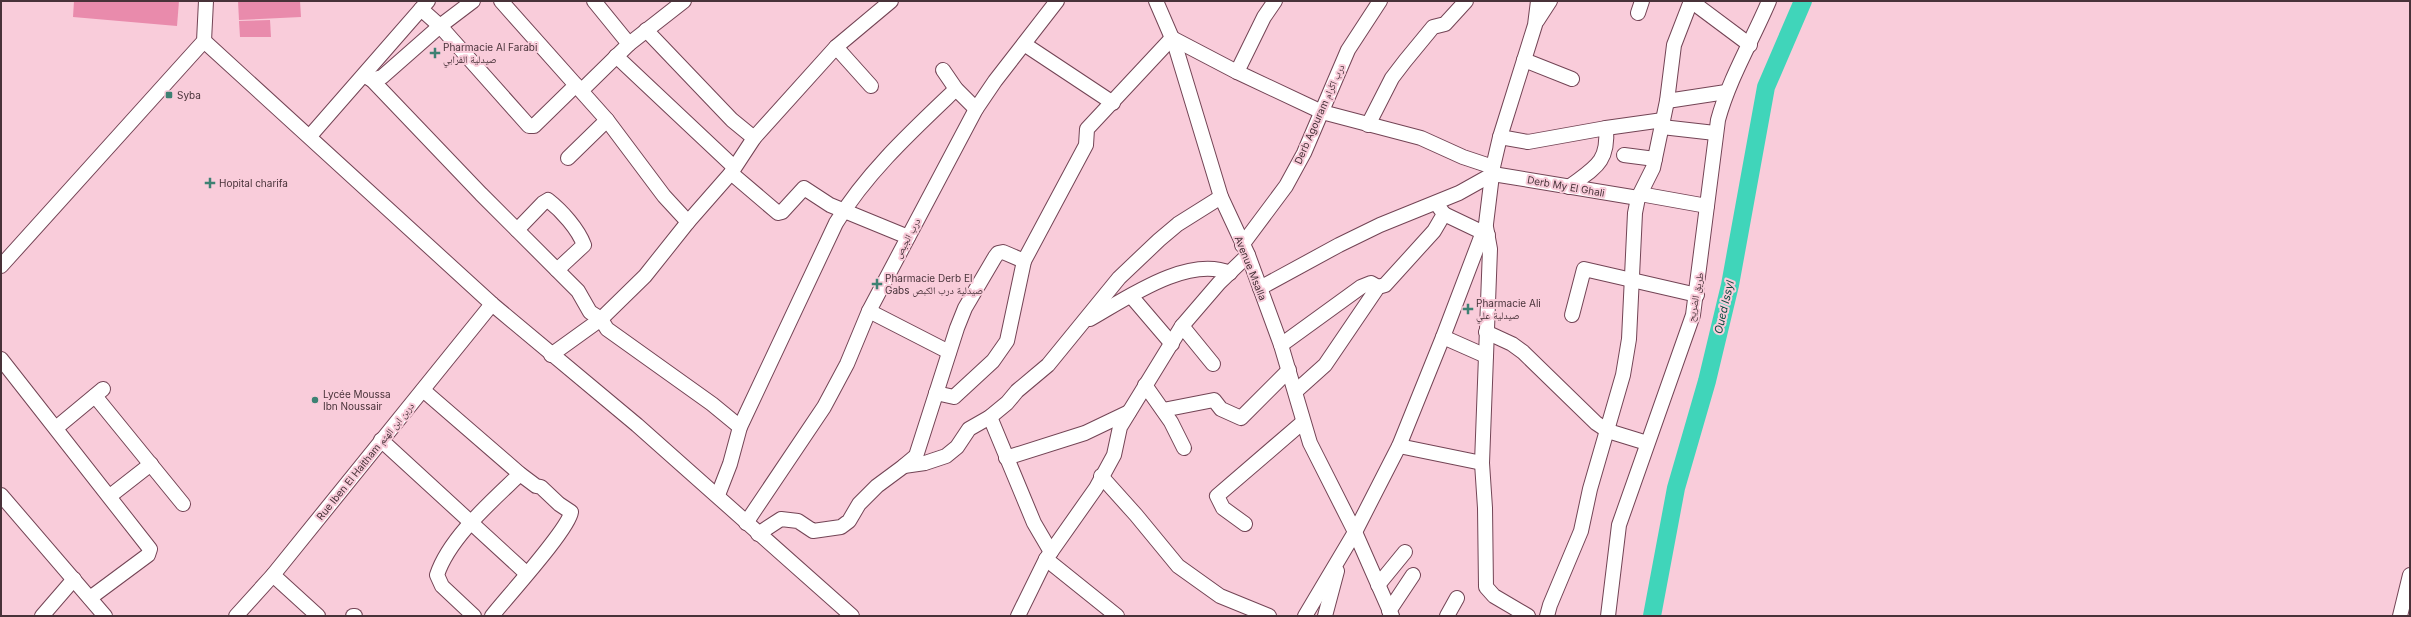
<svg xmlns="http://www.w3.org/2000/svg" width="2411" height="617" viewBox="0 0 2411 617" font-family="Inter,'Noto Naskh Arabic',sans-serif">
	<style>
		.green { fill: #e98bac }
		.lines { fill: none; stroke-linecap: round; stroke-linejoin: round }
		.river { stroke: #40d5ba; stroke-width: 18 }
		.minor-casing { stroke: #734455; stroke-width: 16 }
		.minor { stroke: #fff; stroke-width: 14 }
		.poi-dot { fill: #3e8173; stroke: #f9ccda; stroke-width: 1.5 }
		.labels { text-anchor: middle; stroke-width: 4; stroke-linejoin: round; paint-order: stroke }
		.poi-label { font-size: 10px; fill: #483239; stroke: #f9ccda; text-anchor: start }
		.street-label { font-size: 10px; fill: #483239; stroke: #f9ccda }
		.water-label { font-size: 11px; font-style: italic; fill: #0b4b40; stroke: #f9ccda }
	</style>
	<rect width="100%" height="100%" fill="#f9ccda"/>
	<g class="green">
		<polygon points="74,1 179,1 177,26 73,17"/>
		<polygon points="238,1 300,1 301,17 239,20"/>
		<polygon points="270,20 271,37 240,37 239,21"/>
	</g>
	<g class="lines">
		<polyline class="river" points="1652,616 1676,488 1707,381 1730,285 1766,87 1803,1"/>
		<defs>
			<g id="minor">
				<polyline points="501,1 607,120 664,196 688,222"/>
				<polyline points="594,1 629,44"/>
				<polyline points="1156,1 1175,45 1221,197 1248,255 1281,345 1310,443 1355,532 1392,616"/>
				<polyline points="1691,1 1750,45"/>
				<polyline points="421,9 440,26 529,126 534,126 576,85"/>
				<polyline points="1638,13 1642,1"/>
				<polyline points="1537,21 1550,1"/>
				<polyline points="646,30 732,120 754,138"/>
				<polyline points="204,41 492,304 637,425 852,616"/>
				<polyline points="1024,44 1113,103"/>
				<polyline points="836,47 871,86"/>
				<polyline points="616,56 734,167"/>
				<polyline points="1524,60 1572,79"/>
				<polyline points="943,70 956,89 976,109"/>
				<polyline points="1237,72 1264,17 1275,1"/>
				<polyline points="365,76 372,80 382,77 440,26 473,1"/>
				<polyline points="372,80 481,194 578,291 590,312 601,319 607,329 712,404 740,427"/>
				<polyline points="582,90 629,44 684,1"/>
				<polyline points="1667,101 1726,92"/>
				<polyline points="1368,125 1392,78 1405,61 1433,27 1445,24 1466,1"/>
				<polyline points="1662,127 1715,133"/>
				<polyline points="310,136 428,1"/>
				<polyline points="1500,137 1528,142 1606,128 1663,120"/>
				<polyline points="1624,155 1655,159"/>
				<polyline points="568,158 607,120"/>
				<polyline points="731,173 778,213 782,212 804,188 830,205 908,237"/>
				<path d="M1569,187C1594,168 1609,163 1606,128"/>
				<polyline points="1640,194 1707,206"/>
				<polyline points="1444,214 1488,235"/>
				<polyline points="1486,227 1490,249 1482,463 1485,508 1486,587 1494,596 1528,616"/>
				<path d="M517,230L543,203L548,200C562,211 578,229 584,245L557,270"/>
				<polyline points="1242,245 1286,186 1304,153 1348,50 1380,1"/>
				<polyline points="1,266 204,41 206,1"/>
				<polyline points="1260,288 1339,245 1380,225 1459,193 1493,174 1638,198"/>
				<polyline points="1131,296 1172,344"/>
				<polyline points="869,311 949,352"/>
				<polyline points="1572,315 1584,269 1697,295"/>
				<path d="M1090,319C1127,298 1188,255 1230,273"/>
				<polyline points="1182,326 1213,364"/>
				<polyline points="1486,332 1512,344 1523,352 1596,423 1608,431 1647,443"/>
				<polyline points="1443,337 1486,356"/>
				<polyline points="1281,345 1361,287 1371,283 1378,287"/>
				<polyline points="551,355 601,319 645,276 688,222 731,173 754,138 836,47 891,1"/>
				<polyline points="1,359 150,549 148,555 90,598"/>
				<polyline points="1145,385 1171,422 1184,448"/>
				<path d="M423,390L520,474L536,486L541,487L559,504L571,512C569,529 506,598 492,616"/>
				<polyline points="1296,391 1325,365 1378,287 1385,285 1434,231 1444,214 1436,203"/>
				<polyline points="936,393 954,397 993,361 1007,341 1024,261 1086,145 1087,129 1172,38 1237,72 1322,112 1421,138 1463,157 1493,167"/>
				<polyline points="95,396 183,504"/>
				<polyline points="1163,410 1214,400 1221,409 1241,418 1289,370"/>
				<polyline points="990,417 1034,523 1051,552"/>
				<polyline points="56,428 103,389"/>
				<polyline points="381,440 526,573"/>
				<polyline points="1399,446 1482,463"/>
				<polyline points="1006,458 1085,433 1129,412"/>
				<polyline points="904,466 916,456 957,328 965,308 995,257 998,253 1003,252 1024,261"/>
				<polyline points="1101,476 1136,515 1178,566 1220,596 1269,616"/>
				<polyline points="1,495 105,616"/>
				<path d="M718,495L730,464L740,427L836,223C867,172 913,130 956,89"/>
				<polyline points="110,496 151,464"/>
				<polyline points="746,523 824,407 847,364 869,311 976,109 995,81 1057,1"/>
				<polyline points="1245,524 1223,508 1217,496 1303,422"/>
				<polyline points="758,534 781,519 798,521 813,531 841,527 849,521 859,504 877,486 904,466 925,463 946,456 957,447 969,429 990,417 1007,403 1017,391 1048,365 1119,278 1159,240 1178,224 1221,197"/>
				<polyline points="1046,559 1117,616"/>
				<polyline points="273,575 318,616"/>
				<polyline points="1378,585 1405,552"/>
				<polyline points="1389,611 1413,575"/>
				<polyline points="42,616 74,579"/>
				<polyline points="236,616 273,575 492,304"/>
				<polyline points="353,616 355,616"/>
				<path d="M474,616L442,586L437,575C449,538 492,501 520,474"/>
				<polyline points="1018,616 1046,559 1096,488 1114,455 1120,427 1182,326 1219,283 1248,255"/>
				<polyline points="1305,616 1355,532 1399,446 1443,337 1486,224 1493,167 1500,137 1535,25 1538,1"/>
				<polyline points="1325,616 1337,571"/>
				<polyline points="1447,616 1457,598"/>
				<polyline points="1547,616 1550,605 1581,531 1590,489 1623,375 1629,339 1635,213 1638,198 1653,168 1667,101 1674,45 1691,1"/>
				<path d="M1608,616L1619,525L1693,315L1718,120C1729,79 1752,41 1769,1"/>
				<polyline points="2400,616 2410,575"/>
			</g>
		</defs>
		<use href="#minor" class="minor-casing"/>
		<use href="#minor" class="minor"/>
	</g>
	<g class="poi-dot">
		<path d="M433 47h4v4h4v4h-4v4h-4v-4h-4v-4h4z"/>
		<rect x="165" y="91" width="8" height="8" rx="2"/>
		<path d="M208 177h4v4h4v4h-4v4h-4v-4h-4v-4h4z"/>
		<path d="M875 278h4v4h4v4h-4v4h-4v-4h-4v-4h4z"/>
		<path d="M1466 303h4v4h4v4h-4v4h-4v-4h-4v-4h4z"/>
		<circle cx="315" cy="400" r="4"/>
	</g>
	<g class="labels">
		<g class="poi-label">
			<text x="443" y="51">Pharmacie Al Farabi<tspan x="443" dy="12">صيدلية الفرابي</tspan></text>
			<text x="177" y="99">Syba</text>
			<text x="219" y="187">Hopital charifa</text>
			<text x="885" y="282">Pharmacie Derb El<tspan x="885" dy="12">Gabs صيدلية درب الكبص</tspan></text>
			<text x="1476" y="307">Pharmacie Ali<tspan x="1476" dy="12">صيدلية علي</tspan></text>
			<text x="323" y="398">Lycée Moussa<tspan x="323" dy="12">Ibn Noussair</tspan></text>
		</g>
		<g class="street-label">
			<text transform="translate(1319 114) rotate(-66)" y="4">Derb Agouram درب اڭرام</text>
			<text transform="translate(1566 186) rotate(10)" y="4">Derb My El Ghali</text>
			<text transform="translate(907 238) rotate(-62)" y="4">درب الجبص</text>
			<text transform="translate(1251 268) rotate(68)" y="4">Avenue Msalla</text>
			<text transform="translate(1695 297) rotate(-79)" y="4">طريق الضريح</text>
			<text transform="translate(365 461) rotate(-51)" y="4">Rue Iben El Haitham دربن ابن الهثم</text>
		</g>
		<g class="water-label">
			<text transform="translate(1724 307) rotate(-77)" y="4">Oued Issyl</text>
		</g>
	</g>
	<rect width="2411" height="617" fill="none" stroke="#483239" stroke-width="4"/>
</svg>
